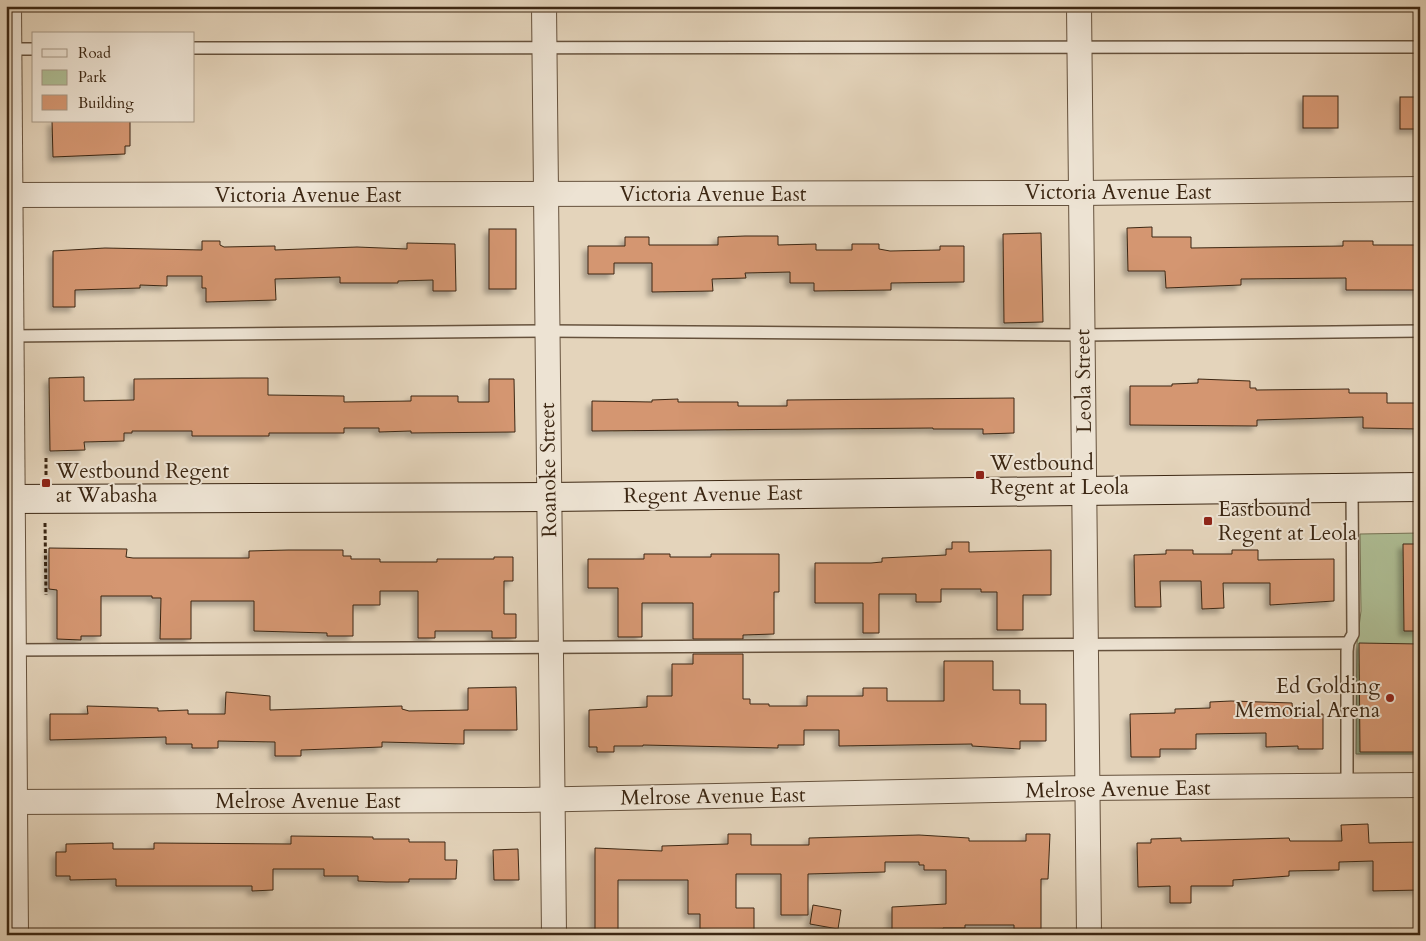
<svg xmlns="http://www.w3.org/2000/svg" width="1426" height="941" viewBox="0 0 1426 941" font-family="Cardo,serif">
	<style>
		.green { fill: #aebe95; stroke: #757254 }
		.building { fill: #d49671; stroke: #3c2713; filter: url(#shadow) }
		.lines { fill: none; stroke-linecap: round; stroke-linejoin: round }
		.lane-casing { stroke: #66523d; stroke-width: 14 }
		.street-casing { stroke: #66523d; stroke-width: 26 }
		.secondary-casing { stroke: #3c2713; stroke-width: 30 }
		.path { stroke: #3c2713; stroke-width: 3; stroke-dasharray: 4 2.5; stroke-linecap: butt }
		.lane { stroke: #ede3d3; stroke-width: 11 }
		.street { stroke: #ede3d3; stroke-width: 24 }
		.secondary { stroke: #ede3d3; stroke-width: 28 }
		.poi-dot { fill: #8f2418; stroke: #ede3d3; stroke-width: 2 }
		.labels { text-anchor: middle; stroke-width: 4; stroke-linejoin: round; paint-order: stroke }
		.street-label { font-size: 21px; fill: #3c2713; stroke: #ede3d3 }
		.poi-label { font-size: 21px; fill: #3c2713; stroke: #ede3d3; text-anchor: start }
	</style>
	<defs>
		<filter id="shadow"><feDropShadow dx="-4.5" dy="4.5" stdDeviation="2.5" flood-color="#0004"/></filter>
	</defs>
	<rect width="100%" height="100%" fill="#e4d4bb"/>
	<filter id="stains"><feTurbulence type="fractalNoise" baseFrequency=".004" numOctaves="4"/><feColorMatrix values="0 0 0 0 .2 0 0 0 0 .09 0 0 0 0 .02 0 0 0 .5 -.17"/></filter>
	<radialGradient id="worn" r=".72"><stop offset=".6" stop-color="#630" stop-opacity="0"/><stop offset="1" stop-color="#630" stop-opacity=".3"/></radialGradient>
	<polygon class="green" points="1420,533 1420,754 1356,754 1357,643 1361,611 1360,534"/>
	<g class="building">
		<rect x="1303" y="96" width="35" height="32"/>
		<rect x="1400" y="97" width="20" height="32"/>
		<polygon points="52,121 130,121 130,146 125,146 125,154 53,157"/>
		<polygon points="1152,227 1152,237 1191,237 1191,248 1343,246 1343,241 1373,241 1373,245 1420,245 1420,290 1346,290 1346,278 1241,279 1241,285 1166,288 1165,271 1128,271 1127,228"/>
		<rect x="489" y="229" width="27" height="60"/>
		<polygon points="1041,233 1043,322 1004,323 1003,234"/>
		<polygon points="745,236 778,236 778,245 816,244 816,250 852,250 852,244 879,244 879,249 890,251 940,250 940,246 964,246 964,282 891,283 891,290 814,291 814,283 790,283 790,272 745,273 746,278 712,279 713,291 652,292 652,263 614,263 614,274 588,274 588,246 625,246 625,237 649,237 649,245 718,245 718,237"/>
		<polygon points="202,241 220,241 220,245 224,247 275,246 275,250 357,247 407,249 407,243 455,244 456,291 433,291 433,280 398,281 398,283 340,283 340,277 275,279 276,300 206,302 206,288 202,288 202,276 167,276 167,286 140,285 140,288 75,290 75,307 53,307 53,251 105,248 202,250"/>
		<polygon points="84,377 84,401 134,400 134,379 241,378 268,378 268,395 344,396 344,402 411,401 411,396 458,396 458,402 489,402 489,379 514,379 515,432 411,433 411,431 379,432 379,428 344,428 344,433 269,433 269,436 192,436 192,431 132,431 132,433 124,433 124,441 84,442 85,450 50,451 49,378"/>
		<polygon points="1198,379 1250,381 1250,388 1256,388 1256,390 1349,389 1349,393 1387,393 1387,403 1420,403 1420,429 1363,428 1363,417 1257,420 1257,426 1130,425 1130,386 1172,386 1172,384 1198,383"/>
		<polygon points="1014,398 1014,433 983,434 983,429 933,429 933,428 592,431 592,401 652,402 652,400 678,399 678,402 738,402 738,406 787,406 787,400"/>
		<polygon points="952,542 969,542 969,552 1051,550 1051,595 1023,595 1023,630 997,630 997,592 981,592 981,589 941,589 941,602 916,602 916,594 879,594 879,633 863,633 863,603 815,603 815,563 871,563 882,562 882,558 946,555 946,549 952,549"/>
		<polygon points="1403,544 1420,544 1420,631 1404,631"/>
		<polygon points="49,548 127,549 126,557 133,558 249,558 249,551 288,550 343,550 343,556 351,556 351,559 380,559 380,562 437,562 437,559 494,559 494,557 513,557 513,581 504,581 504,614 516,614 516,638 492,638 492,631 435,631 435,638 418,638 418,591 380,591 380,605 353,605 353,636 327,636 327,633 254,631 254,601 191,601 191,639 160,639 161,598 152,598 152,596 101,596 101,636 81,636 81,640 57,639 57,590 49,589"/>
		<polygon points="1166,550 1193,550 1193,554 1232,554 1232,550 1258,550 1258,560 1334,559 1334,601 1270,605 1270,583 1223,583 1224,608 1202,609 1201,581 1160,581 1161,607 1135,607 1134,555 1166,554"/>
		<polygon points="644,554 670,554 670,557 711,557 711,554 779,554 779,592 774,592 774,634 743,635 743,639 693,639 693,603 642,603 642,637 618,637 618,588 588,588 588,559 644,559"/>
		<polygon points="1359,643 1420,644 1420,752 1360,752"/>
		<polygon points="693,654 743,654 743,699 750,699 750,704 769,704 769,706 807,706 807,696 863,696 863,688 887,688 887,701 944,701 944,661 993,661 993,690 1020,690 1020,704 1046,704 1046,741 1020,741 1020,749 972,746 972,744 839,746 839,730 804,730 804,745 778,745 778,748 643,745 643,746 614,746 614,752 597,752 597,747 589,747 589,710 647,707 647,696 672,696 672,664 693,664"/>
		<polygon points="516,687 517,730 464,730 464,744 382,742 382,747 301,750 301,756 275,756 275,742 218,741 218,748 192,748 192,744 166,744 166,737 50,740 50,714 88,714 87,706 158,708 158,711 188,710 188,714 225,714 226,692 270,696 270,710 402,706 402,709 409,711 468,710 468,688"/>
		<polygon points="1231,701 1292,703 1293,714 1323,714 1323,749 1298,749 1298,746 1266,747 1266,733 1196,734 1196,749 1160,749 1160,757 1131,757 1130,714 1175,713 1175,709 1210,708 1210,702"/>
		<polygon points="1368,824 1369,843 1420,842 1420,890 1373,891 1373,861 1339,862 1339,870 1289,871 1289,876 1233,880 1233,886 1191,886 1191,903 1170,903 1170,886 1138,887 1137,843 1151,843 1151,839 1181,838 1181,841 1289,838 1290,841 1342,841 1341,825"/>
		<polygon points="728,834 751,834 751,845 809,845 809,838 919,835 969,838 969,841 1026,841 1026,834 1050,834 1048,879 1041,879 1041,929 1014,929 1014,925 965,925 965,928 943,928 943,929 892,931 892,907 946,904 946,870 924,870 924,865 919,865 919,862 885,862 885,872 808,874 808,915 781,915 781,874 736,874 736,908 754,908 754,931 700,929 700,914 688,914 688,880 618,880 618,934 595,934 595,848 662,851 662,846 728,844"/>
		<polygon points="291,836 373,837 373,839 409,839 409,842 445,842 445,860 457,860 456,879 409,879 409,882 386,882 358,881 358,876 324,876 324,869 273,869 273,890 252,891 252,886 116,886 116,879 70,880 70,876 56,876 56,852 66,852 66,844 113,843 113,849 154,849 154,843 291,844"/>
		<polygon points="518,849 519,880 494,880 493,850"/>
		<polygon points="813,905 841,910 838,929 810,924"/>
	</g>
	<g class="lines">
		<defs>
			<g id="lane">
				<path d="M194,48C602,46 1011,50 1420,47"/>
				<polyline points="6,49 34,49"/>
				<polyline points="8,336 546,331 1083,335 1420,331"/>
				<polyline points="10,650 1348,643"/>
				<polyline points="1347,786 1347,651 1348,643 1353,634 1352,488"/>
			</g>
			<g id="street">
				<polyline points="9,6 16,935"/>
				<polyline points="544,6 554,935"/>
				<polyline points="1079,6 1089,935"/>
				<polyline points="6,195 1081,193 1420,189"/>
				<polyline points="6,802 524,800 1087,788 1420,785"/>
			</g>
			<polyline id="secondary" points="6,499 548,497 1420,487"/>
		</defs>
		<use href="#lane" class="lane-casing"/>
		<use href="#street" class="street-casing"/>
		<use href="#secondary" class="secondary-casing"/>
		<g class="path">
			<polyline points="46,458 46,475"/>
			<polyline points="45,523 46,595"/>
		</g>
		<use href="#lane" class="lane"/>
		<use href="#street" class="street"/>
		<use href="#secondary" class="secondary"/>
	</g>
	<g class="poi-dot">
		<rect x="975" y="470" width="10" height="10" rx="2.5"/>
		<rect x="41" y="478" width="10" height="10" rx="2.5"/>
		<rect x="1203" y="516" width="10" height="10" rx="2.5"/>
		<circle cx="1390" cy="698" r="5"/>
	</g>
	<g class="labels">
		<g class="street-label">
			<text x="1118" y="199">Victoria Avenue East</text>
			<text x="713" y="201">Victoria Avenue East</text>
			<text x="308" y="202">Victoria Avenue East</text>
			<text transform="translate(1083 381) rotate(-91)" y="7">Leola Street</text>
			<text transform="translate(548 470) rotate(-91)" y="7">Roanoke Street</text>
			<text transform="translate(713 494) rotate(-1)" y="7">Regent Avenue East</text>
			<text transform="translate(1118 789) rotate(-1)" y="7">Melrose Avenue East</text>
			<text transform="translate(713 796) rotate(-1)" y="7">Melrose Avenue East</text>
			<text x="308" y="808">Melrose Avenue East</text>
		</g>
		<g class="poi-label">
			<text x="990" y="470">Westbound<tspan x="990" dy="24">Regent at Leola</tspan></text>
			<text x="56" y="478">Westbound Regent<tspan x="56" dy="24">at Wabasha</tspan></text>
			<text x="1218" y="516">Eastbound<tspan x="1218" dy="24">Regent at Leola</tspan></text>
			<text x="1380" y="693" text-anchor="end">Ed Golding<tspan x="1380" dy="24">Memorial Arena</tspan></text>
		</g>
	</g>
	<rect width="1426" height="941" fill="none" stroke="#e4d4bb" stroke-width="25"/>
	<rect x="8" y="8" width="1411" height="926" fill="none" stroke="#3c2713" stroke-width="2.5"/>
	<rect x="12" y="12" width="1401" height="916" fill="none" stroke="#3c2713"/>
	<rect x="32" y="32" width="162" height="90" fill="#ede3d3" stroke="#a69886"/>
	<rect x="42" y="49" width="25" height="8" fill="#ede3d3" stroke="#a69886"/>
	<text x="78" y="58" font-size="15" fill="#3c2713">Road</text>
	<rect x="42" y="70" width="25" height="15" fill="#aebe95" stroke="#a69886"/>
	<text x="78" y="82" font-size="15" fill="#3c2713">Park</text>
	<rect x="42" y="95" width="25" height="15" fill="#d49671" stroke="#a69886"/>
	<text x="78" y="108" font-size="15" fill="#3c2713">Building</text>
	<rect width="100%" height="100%" filter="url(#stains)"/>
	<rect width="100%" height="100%" fill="url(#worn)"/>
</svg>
